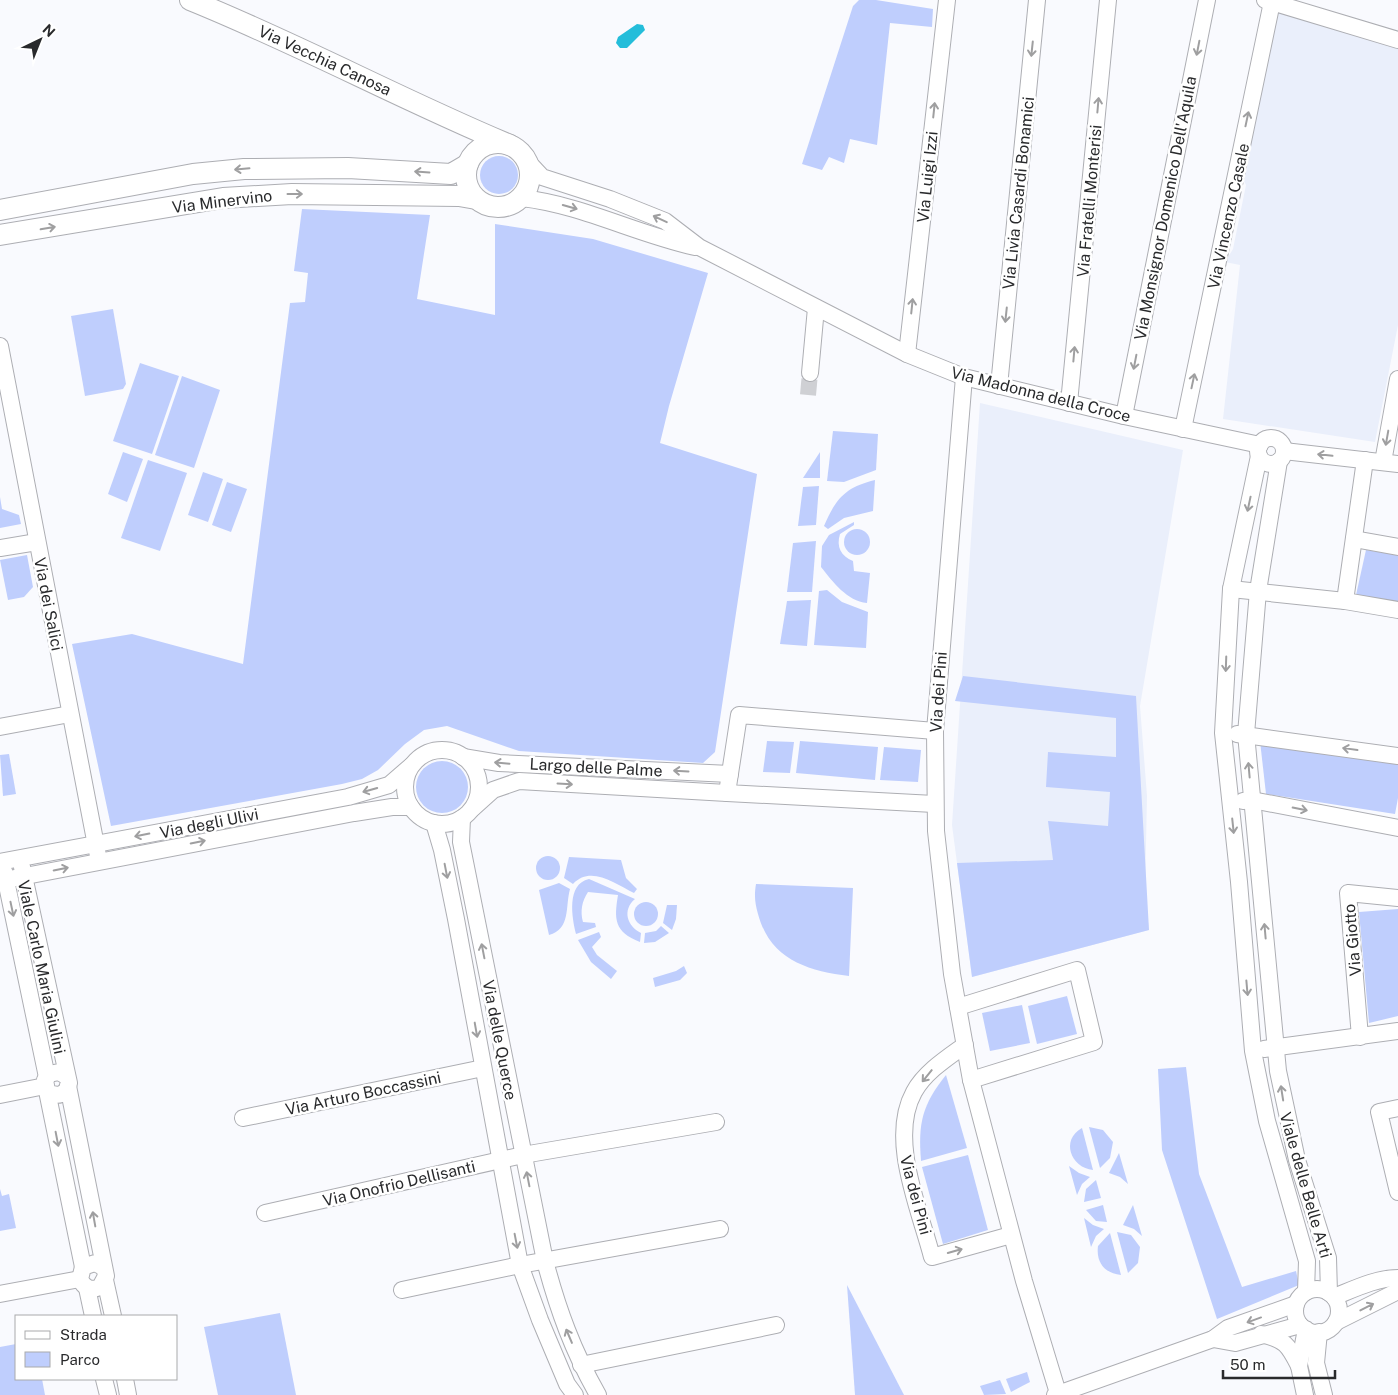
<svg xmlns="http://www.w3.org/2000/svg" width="1398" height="1395" viewBox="0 0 1398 1395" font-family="'Public Sans',sans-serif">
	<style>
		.built { fill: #eaeffb }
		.green { fill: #bfcefd }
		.water { fill: #24bdda }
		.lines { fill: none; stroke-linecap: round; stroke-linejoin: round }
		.minor-tunnel { stroke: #cfd0d4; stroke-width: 16; stroke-dasharray: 16 8; stroke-linecap: butt }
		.minor-casing { stroke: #adaeb3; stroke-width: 18 }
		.major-casing { stroke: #adaeb3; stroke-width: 22 }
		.minor { stroke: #fff; stroke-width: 16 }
		.major { stroke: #fff; stroke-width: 20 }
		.oneway { stroke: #9f9fa0 }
		.labels { text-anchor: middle; stroke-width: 5; stroke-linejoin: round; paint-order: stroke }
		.street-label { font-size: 16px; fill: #292a2c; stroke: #fff }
	</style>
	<rect width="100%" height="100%" fill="#f9fafe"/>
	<g class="built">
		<polygon points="1275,11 1398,48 1398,325 1375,442 1223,419 1240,265 1225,262 1233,249 1246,185 1242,177"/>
		<polygon points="980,403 1183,450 1140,706 1147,796 1145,894 1149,930 972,977 952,825"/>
	</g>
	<g class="green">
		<polygon points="859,0 876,0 933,9 932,27 890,23 877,145 850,139 844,163 829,157 822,170 802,164 853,6"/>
		<circle cx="499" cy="175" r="19"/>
		<polygon points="302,209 430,215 417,299 495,315 495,224 593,239 708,273 669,406 660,443 757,474 715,752 703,763 519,751 447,726 424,730 405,744 378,770 362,779 342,784 111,826 72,644 132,634 243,664 290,303 305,302 308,273 294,271"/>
		<polygon points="113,309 126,384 123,389 85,396 71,316"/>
		<polygon points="140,363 179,376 152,454 113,441"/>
		<polygon points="182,376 220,390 194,468 155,455"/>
		<polygon points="833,431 878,434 876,470 844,482 827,481"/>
		<polygon points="123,452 143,459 127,502 108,494"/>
		<polygon points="820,452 820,478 803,478"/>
		<polygon points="148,460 187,473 160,551 121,538"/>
		<polygon points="203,472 223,479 208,522 188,515"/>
		<path d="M875,480L873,511L844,518L828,529L824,526C836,498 846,487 875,480Z"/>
		<polygon points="227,482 247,489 231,532 212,525"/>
		<polygon points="819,486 816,525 798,526 803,487"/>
		<polygon points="0,497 2,509 19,515 21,524 0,528"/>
		<path d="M854,522V525L840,534C836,547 841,556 853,561L854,571L870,573L867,603C847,601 833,582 821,567L822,546L829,535Z"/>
		<circle cx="857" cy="542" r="13"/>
		<polygon points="816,541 812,592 787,592 793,543"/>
		<polygon points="1366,550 1398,555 1398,602 1356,595"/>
		<polygon points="27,555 33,587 24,597 8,600 0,560"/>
		<polygon points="827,590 842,602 868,612 866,648 814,645 819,591"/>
		<polygon points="811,600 807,646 780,644 787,601"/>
		<polygon points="963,676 1136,696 1149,930 972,977 957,863 1053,860 1048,821 1108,826 1110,792 1046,787 1048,752 1116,757 1116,718 955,701"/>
		<polygon points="767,741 794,742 790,773 763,772"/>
		<polygon points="800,741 878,747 875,780 796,773"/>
		<polygon points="1260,741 1398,761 1398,798 1395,814 1266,794"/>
		<polygon points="884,747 921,750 918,782 880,780"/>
		<polygon points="9,754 16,794 3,796 0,755"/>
		<circle cx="442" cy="787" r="26"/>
		<circle cx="548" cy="868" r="12"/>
		<path d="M569,857L621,860L626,878L637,889L634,893C615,884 591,865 573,884L564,878Z"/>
		<path d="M589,879L635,899C622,910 627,926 641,933L640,942C614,932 614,919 618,895L588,892C582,901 580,911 583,922L595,923L596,927L576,934C572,918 566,884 589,879Z"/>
		<path d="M559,883L570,889C565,907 571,929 549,935L539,890Z"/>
		<path d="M756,884L853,888L849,976C807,971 770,959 758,914C755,903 754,896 756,884Z"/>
		<circle cx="646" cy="914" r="12"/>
		<polygon points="667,905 677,905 676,919 672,930 663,923"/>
		<polygon points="1398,909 1398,1016 1369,1023 1359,912"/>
		<polygon points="661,926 669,933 655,942 644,943 645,933 656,931"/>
		<polygon points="599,932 601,937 592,947 597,955 617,971 611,979 591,962 578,940"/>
		<polygon points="684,966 687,973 680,980 655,987 653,978 676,971"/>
		<polygon points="1067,996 1077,1034 1037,1044 1028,1006"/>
		<polygon points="1022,1005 1030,1043 990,1051 982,1013"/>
		<polygon points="1186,1067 1199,1174 1242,1287 1296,1271 1299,1285 1217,1319 1162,1150 1158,1069"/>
		<path d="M946,1075L967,1148L921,1161C918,1123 922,1105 946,1075Z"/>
		<polygon points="1089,1127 1103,1130 1113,1142 1110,1158 1100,1168"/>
		<path d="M1082,1128L1093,1170C1071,1168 1060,1140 1082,1128Z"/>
		<polygon points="1119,1153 1128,1184 1120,1177 1109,1173"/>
		<polygon points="968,1155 988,1230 943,1244 922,1167"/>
		<polygon points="1069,1166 1079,1173 1090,1177 1082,1184 1077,1195"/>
		<polygon points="1096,1180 1101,1198 1084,1202 1086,1189"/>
		<polygon points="0,1189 2,1196 9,1194 16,1228 0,1231"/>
		<polygon points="1103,1205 1107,1222 1096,1221 1086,1210"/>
		<polygon points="1133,1205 1142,1236 1134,1229 1123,1225"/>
		<polygon points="1084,1218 1093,1225 1104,1229 1096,1236 1091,1247"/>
		<polygon points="1117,1232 1131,1235 1140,1247 1138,1263 1128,1273"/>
		<path d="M1110,1233L1121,1275C1104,1273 1096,1262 1098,1246Z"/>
		<polygon points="847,1285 904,1395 855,1395"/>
		<polygon points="280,1313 296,1395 218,1395 204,1327"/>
		<polygon points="16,1344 16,1379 42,1379 45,1395 0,1395 0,1347"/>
		<polygon points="1027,1372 1030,1382 1011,1392 1006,1379"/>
		<polygon points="1000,1380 1006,1394 984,1395 980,1386"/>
	</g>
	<polygon class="water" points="637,24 643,25 645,30 627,48 620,48 616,43 618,37"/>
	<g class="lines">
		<polyline class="minor-tunnel" points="808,395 810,373"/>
		<defs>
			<g id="minor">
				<polyline points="1265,0 1398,40"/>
				<polyline points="528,162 542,177 610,199 665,221 699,247 907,354 964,377 1124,416 1260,445"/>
				<path d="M522,198C582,205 636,234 695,247"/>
				<polyline points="0,346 99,861"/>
				<polyline points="907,354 947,0"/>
				<polyline points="810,373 816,308"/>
				<polyline points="964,377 935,731 936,831 952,974 971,1080 1024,1281 1058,1393"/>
				<polyline points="999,386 1037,0"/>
				<polyline points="1069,403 1108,0"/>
				<polyline points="1124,416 1207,0"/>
				<polyline points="1183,429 1272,2"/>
				<circle cx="1271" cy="451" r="13"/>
				<polyline points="1284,451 1398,464"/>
				<polyline points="1259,456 1231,589 1223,733 1239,882 1253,1051 1267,1121 1307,1261 1306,1292"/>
				<polyline points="1279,461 1258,591 1246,734 1278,1071 1297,1160 1328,1258 1329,1293"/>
				<polyline points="1383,462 1398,379"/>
				<polyline points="1354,539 1398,547"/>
				<polyline points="0,548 37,542"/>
				<polyline points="1231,589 1345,601 1398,610"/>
				<polyline points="1345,601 1365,460"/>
				<polyline points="0,727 70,714"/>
				<polyline points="1237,734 1398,756"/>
				<circle cx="442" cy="787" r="37"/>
				<polyline points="463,757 499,763 730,774"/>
				<polyline points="1243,801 1252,800 1398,828"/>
				<polyline points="934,804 727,793 739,715 935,731"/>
				<polyline points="473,808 493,790 519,781 727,793"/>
				<path d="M462,818L461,842L545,1261C558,1310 573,1351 598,1395"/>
				<polyline points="434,823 442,850 456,919 520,1265 540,1320 567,1384 575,1395"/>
				<polyline points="0,862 348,797 389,785 411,766"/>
				<path d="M22,867L69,1083C67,1095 57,1098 47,1091L45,1080L49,1074L59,1072L66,1076"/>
				<polyline points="4,871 47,1077"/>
				<polyline points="0,881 354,813 392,807 411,807"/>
				<polyline points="958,1007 1077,970 1094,1042 971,1080"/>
				<polyline points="1360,1037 1348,893 1398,898"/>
				<path d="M965,1045C947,1058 925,1072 914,1092C888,1139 920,1210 932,1257L1011,1235"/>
				<polyline points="1264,1049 1398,1031"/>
				<path d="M68,1086L106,1276L100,1287C91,1291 84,1288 80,1279L83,1267L95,1263L103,1267"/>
				<polyline points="47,1091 83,1267"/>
				<polyline points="0,1095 45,1086"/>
				<polyline points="1398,1108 1379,1112 1398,1192"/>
				<polyline points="243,1118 483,1068"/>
				<polyline points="265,1213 523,1155 716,1122"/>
				<polyline points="105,1280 113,1316"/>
				<polyline points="87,1288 93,1316"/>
				<circle cx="1317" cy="1311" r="22"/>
				<polyline points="402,1290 520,1265 720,1229"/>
				<polyline points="0,1294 80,1279"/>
				<path d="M1334,1297C1354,1289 1376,1278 1398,1278"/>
				<polyline points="1336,1322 1398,1291"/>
				<polyline points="1319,1332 1316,1363 1324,1395"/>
				<path d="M1261,1334C1285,1340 1288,1344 1299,1366"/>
				<polyline points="1213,1339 1235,1343 1300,1325"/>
				<polyline points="581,1365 776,1325"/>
				<polyline points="104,1379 108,1395"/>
				<polyline points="125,1379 128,1395"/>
				<polyline points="1055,1395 1213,1339 1228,1328 1296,1304"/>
				<polyline points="1305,1395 1299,1366 1306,1329"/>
			</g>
			<g id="major">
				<path d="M190,0C299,44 402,100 510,145"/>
				<circle cx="498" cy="175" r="32"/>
				<polyline points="0,210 193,174 244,169 348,168 451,174 468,164"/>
				<polyline points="0,235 223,198 292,194 459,196 476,199"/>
			</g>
		</defs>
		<use href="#minor" class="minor-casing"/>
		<use href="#major" class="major-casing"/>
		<use href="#minor" class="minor"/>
		<use href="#major" class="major"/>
	</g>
	<defs><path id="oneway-shaft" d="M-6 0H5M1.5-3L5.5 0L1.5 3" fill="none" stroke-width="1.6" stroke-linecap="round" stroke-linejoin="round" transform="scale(1.25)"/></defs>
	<g class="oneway">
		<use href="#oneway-shaft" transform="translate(1198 48) rotate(101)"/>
		<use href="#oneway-shaft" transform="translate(1032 49) rotate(96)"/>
		<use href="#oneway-shaft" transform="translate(1098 105) rotate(-85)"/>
		<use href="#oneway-shaft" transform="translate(934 110) rotate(-84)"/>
		<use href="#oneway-shaft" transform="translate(1247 119) rotate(-78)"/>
		<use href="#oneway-shaft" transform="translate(242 169) rotate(175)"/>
		<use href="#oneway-shaft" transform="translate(422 172) rotate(-176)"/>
		<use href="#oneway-shaft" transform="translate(295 194)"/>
		<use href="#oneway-shaft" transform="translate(570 207) rotate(16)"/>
		<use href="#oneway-shaft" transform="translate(660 219) rotate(-155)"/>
		<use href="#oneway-shaft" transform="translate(48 228) rotate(-10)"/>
		<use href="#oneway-shaft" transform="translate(912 306) rotate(-84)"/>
		<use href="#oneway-shaft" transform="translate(1006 315) rotate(96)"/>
		<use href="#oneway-shaft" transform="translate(1074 354) rotate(-85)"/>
		<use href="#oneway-shaft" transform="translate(1135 362) rotate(101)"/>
		<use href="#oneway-shaft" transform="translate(1193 381) rotate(-78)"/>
		<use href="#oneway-shaft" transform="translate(1387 438) rotate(100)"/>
		<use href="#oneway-shaft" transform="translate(1325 455) rotate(-174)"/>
		<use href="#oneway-shaft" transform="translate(1249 504) rotate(102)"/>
		<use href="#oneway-shaft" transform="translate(1226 664) rotate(92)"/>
		<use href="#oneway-shaft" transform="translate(1350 749) rotate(-172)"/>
		<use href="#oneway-shaft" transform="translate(502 763) rotate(-175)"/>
		<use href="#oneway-shaft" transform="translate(1249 770) rotate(-95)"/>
		<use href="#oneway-shaft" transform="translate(681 771) rotate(-177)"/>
		<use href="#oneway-shaft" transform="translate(565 784) rotate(3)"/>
		<use href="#oneway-shaft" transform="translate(370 790) rotate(164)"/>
		<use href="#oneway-shaft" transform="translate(1300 809) rotate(11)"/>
		<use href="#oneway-shaft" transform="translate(1233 826) rotate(84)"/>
		<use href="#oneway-shaft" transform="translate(142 835) rotate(169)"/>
		<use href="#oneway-shaft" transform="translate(198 842) rotate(-11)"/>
		<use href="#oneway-shaft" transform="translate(61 869) rotate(-11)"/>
		<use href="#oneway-shaft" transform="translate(446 871) rotate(79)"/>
		<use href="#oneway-shaft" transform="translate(12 909) rotate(78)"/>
		<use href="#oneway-shaft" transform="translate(1265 931) rotate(-95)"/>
		<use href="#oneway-shaft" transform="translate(483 951) rotate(-101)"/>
		<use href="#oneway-shaft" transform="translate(1247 988) rotate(85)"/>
		<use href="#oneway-shaft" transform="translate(476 1030) rotate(80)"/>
		<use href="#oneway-shaft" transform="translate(927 1076) rotate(129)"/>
		<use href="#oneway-shaft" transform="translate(1282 1093) rotate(-99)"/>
		<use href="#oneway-shaft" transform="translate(57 1139) rotate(79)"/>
		<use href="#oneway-shaft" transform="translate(528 1179) rotate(-101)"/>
		<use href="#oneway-shaft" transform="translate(94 1219) rotate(-100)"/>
		<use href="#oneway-shaft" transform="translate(516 1241) rotate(79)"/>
		<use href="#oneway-shaft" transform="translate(955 1251) rotate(-16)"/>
		<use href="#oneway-shaft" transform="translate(1367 1307) rotate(-27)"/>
		<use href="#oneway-shaft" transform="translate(1254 1320) rotate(160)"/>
		<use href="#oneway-shaft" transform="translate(569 1336) rotate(-113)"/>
	</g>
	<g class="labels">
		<g class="street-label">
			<text transform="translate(325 60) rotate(25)" y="6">Via Vecchia Canosa</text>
			<text transform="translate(927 177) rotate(-84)" y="6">Via Luigi Izzi</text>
			<text transform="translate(1018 193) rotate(-84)" y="6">Via Livia Casardi Bonamici</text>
			<text transform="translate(222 201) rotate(-7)" y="6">Via Minervino</text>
			<text transform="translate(1089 201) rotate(-85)" y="6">Via Fratelli Monterisi</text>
			<text transform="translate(1165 208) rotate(-79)" y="6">Via Monsignor Domenico Dell'Aquila</text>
			<text transform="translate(1228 216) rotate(-78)" y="6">Via Vincenzo Casale</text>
			<text transform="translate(1041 394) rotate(14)" y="6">Via Madonna della Croce</text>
			<text transform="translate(49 604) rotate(79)" y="6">Via dei Salici</text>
			<text transform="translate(938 692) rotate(-86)" y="6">Via dei Pini</text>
			<text transform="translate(596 767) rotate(3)" y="6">Largo delle Palme</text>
			<text transform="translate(209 823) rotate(-11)" y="6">Via degli Ulivi</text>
			<text transform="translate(1352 940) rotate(-95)" y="6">Via Giotto</text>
			<text transform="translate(42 967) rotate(78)" y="6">Viale Carlo Maria Giulini</text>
			<text transform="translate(500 1040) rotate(79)" y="6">Via delle Querce</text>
			<text transform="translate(363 1093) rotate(-12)" y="6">Via Arturo Boccassini</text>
			<text transform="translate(399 1183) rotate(-13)" y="6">Via Onofrio Dellisanti</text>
			<text transform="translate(1306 1185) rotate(74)" y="6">Viale delle Belle Arti</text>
			<text transform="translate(916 1195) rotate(75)" y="6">Via dei Pini</text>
		</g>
	</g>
	<rect x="15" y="1315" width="162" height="65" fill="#ffffff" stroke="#a9aaab"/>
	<rect x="25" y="1331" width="25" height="8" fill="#ffffff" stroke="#a9aaab"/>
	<text x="60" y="1340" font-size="15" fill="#292a2c">Strada</text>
	<rect x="25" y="1352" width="25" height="15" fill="#bfcefd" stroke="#a9aaab"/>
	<text x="60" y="1365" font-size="15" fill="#292a2c">Parco</text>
	<g transform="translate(40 40) rotate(43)" stroke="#ffffff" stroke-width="4" paint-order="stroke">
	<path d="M0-4L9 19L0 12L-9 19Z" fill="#292a2c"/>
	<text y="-8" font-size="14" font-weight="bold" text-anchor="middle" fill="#292a2c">N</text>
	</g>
	<path d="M1223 1370v8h112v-8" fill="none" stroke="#292a2c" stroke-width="2.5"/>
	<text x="1230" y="1370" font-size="15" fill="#292a2c" stroke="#ffffff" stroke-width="4" paint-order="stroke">50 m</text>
</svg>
